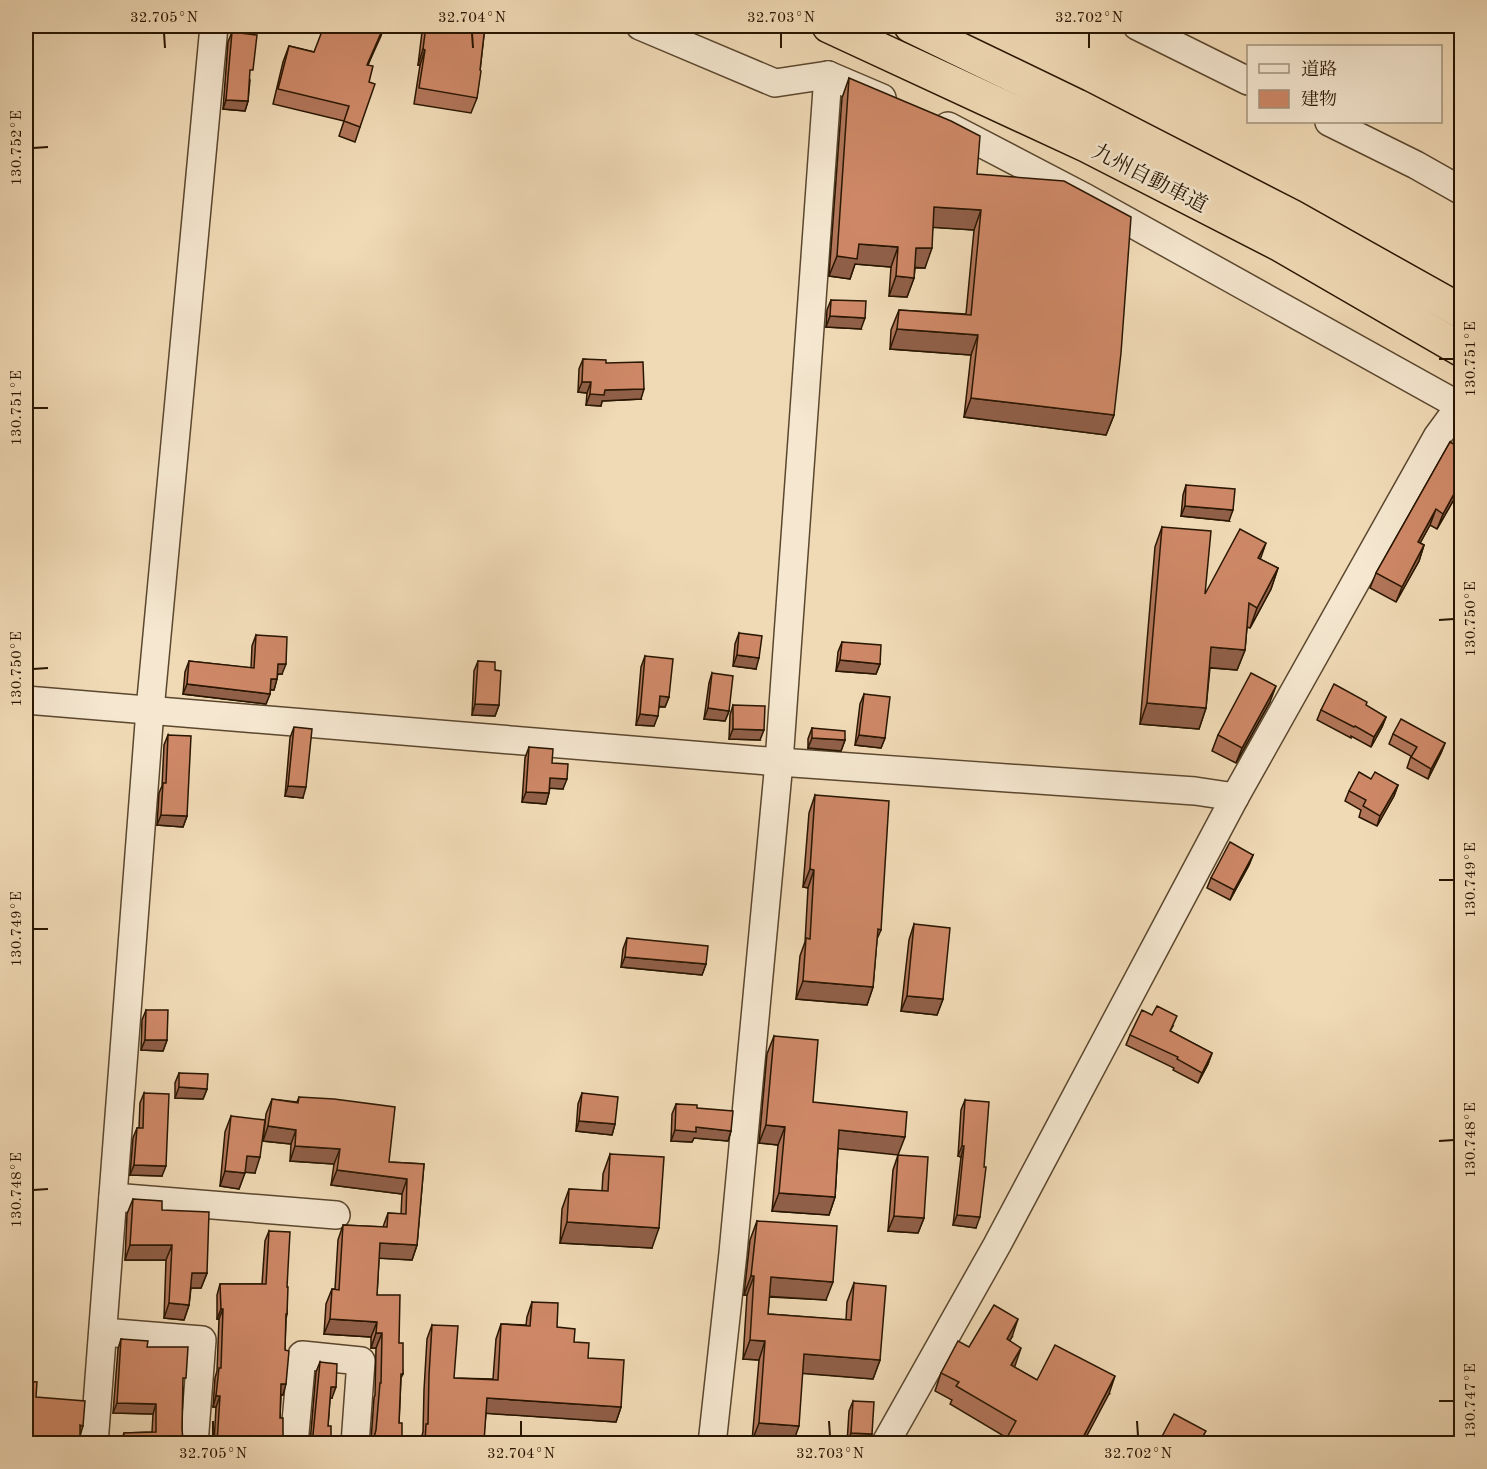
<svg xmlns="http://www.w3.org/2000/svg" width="1487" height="1469" viewBox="0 0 1487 1469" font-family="'Old Standard TT','Noto Serif JP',serif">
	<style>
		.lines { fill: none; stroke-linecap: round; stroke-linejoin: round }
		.minor-casing { stroke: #5b472e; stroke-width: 30 }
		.highway-casing { stroke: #291600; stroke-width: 36 }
		.minor { stroke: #f5e7d0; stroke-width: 27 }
		.highway { stroke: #f0dab6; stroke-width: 33 }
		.wall { fill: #b17559; stroke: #291600; stroke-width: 1.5 }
		.shaded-wall { fill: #905f48; stroke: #291600; stroke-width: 1.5 }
		.building { fill: #ce8867; stroke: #291600; stroke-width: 1.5 }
		.ticks { fill: none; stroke: #291600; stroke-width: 2 }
		.labels { text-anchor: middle; stroke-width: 5; stroke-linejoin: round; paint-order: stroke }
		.street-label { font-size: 21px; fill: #291600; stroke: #f5e7d0 }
		.neatline { fill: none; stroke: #291600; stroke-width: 2 }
		.ticks-label { font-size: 15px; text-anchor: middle; fill: #291600 }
	</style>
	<rect width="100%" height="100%" fill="#f0dab6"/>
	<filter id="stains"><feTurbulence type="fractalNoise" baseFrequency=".00333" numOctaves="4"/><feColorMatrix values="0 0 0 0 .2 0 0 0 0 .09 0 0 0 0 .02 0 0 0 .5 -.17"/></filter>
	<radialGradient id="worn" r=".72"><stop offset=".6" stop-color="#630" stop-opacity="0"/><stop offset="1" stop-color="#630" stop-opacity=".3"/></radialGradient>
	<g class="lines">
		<defs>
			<g id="minor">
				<polyline points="640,26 775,83 828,75 882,98"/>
				<polyline points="1137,26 1248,81"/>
				<polyline points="1329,122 1416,165 1462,191"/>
				<polyline points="948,126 1086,198 1460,406"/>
				<polyline points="26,700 779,762 1195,791 1235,797"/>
				<polyline points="113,1197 336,1215"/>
				<polyline points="103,1332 202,1340 194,1444"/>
				<polyline points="94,1444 150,710 214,26"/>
				<polyline points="294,1444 302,1355 361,1361 355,1444"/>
				<polyline points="712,1444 733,1253 779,762 828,75"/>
				<polyline points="885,1444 997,1245 1235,797 1437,437 1462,403"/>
			</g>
			<g id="highway">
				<polyline points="829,26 1088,146 1279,244 1462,350"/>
				<polyline points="911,26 1077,106 1291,216 1462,312"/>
			</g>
		</defs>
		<use href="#minor" class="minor-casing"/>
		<use href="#highway" class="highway-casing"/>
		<use href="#minor" class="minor"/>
		<use href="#highway" class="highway"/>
	</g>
	<g class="wall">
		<polygon points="384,26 368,65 369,82 360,127 355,142 339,136 344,121 273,104 283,62 289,46 314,52"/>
		<polygon points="424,26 485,26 477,98 471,113 414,104 420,65 418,65 422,32"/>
		<polygon points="232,32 250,80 248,101 245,111 223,109 228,42"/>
		<polygon points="849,78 977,174 1114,415 1106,435 964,417 971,355 890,349 891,330 899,310 966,314 974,230 933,227 925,268 915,268 914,278 907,297 889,296 891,267 855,264 850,279 829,276 842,98"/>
		<polygon points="831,300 861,329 826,327 827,310"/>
		<polygon points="583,359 606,363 641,399 602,401 601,406 586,405 587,393 578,392 579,369"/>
		<polygon points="1450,442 1461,487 1437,529 1430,525 1420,543 1424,545 1419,561 1396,602 1370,588 1376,573"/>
		<polygon points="1186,485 1229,521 1181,516 1183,495"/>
		<polygon points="1162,527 1205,594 1260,559 1278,568 1271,589 1250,628 1247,627 1245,650 1237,670 1210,668 1206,708 1199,729 1140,724 1155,547"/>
		<polygon points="739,633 756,669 733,666 735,644"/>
		<polygon points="256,635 282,674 278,674 274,690 270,690 270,694 266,704 183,694 185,672 189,661 251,668 252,646"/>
		<polygon points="842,642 880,664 876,674 836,671 838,652"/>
		<polygon points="645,656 669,697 665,707 659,707 654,726 636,725 641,667"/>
		<polygon points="478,661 495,670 499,705 495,716 472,715 474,671"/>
		<polygon points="712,673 729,711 725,721 704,719 709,683"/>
		<polygon points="864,694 885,738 881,748 855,745 860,704"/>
		<polygon points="1270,702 1236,763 1212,751 1218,735"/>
		<polygon points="733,705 760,740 729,739 730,715"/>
		<polygon points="1366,706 1386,717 1382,727 1371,747 1351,736 1351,738 1317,720 1321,710"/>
		<polygon points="294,727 303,798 285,796 290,738"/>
		<polygon points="812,728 845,740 841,751 808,748 808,739"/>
		<polygon points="1393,734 1445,743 1441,753 1428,779 1407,768 1411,756 1389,744"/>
		<polygon points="168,735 187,816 183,827 157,825 159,793 162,786 164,745"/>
		<polygon points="529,747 552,763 563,789 550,788 546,804 522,802 525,758"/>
		<polygon points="1371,779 1398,785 1394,796 1377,826 1359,817 1361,810 1345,801 1349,791"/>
		<polygon points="815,795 881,930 877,939 873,987 867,1005 796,999 800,956 805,942 808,888 803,887 809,813"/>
		<polygon points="1253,855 1249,865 1230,900 1207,888 1211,878"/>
		<polygon points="914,924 943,999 937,1015 901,1011 909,940"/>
		<polygon points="627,938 706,964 702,975 621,967 623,949"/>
		<polygon points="146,1010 167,1040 163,1051 141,1050 142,1020"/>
		<polygon points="1173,1026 1170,1031 1212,1053 1208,1064 1198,1083 1173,1070 1174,1068 1126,1045 1130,1035"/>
		<polygon points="774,1036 813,1102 838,1149 835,1197 829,1215 772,1211 778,1145 759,1143 767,1054"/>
		<polygon points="179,1073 207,1089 203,1099 175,1098 175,1083"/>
		<polygon points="144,1093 162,1176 130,1175 133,1138 137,1128 139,1128 140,1103"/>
		<polygon points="582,1093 615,1124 612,1135 576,1131 578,1104"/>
		<polygon points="299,1097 389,1162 424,1164 417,1245 412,1260 379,1258 377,1295 399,1343 403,1374 401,1378 399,1423 371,1440 374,1398 375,1395 376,1348 371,1348 371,1337 324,1334 326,1304 332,1289 335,1289 338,1240 343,1225 383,1227 388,1213 401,1214 402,1194 331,1185 334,1164 290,1161 291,1144 263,1141 266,1114 272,1099 297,1102"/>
		<polygon points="965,1100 984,1167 976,1228 953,1225 961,1157 958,1156 961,1110"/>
		<polygon points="676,1104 697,1108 731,1131 728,1141 694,1138 692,1142 671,1141 672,1114"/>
		<polygon points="231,1116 255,1173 245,1172 239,1189 220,1186 225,1132"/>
		<polygon points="610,1154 652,1248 560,1243 562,1209 569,1189 602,1191 603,1174"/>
		<polygon points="898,1155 924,1218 918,1233 888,1231 893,1170"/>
		<polygon points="133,1199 162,1210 207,1273 201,1288 191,1288 189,1305 184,1320 164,1318 166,1260 125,1260 127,1214"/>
		<polygon points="757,1221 826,1300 769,1297 768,1314 846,1320 847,1302 854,1283 880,1360 873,1379 803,1373 752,1441 759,1360 743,1359 747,1295 744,1295 750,1240"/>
		<polygon points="269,1231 287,1287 287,1314 286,1319 283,1395 281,1395 280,1418 283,1437 281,1443 214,1443 216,1407 213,1407 215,1378 217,1371 219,1319 217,1319 217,1295 220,1284 262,1284 265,1241"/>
		<polygon points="532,1302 557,1327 574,1342 588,1358 621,1407 616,1422 486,1413 483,1443 420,1443 421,1439 423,1432 424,1390 427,1339 432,1325 454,1378 493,1379 496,1339 501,1324 526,1325 527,1317"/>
		<polygon points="1012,1337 1009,1341 1014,1367 1037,1380 1109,1394 1007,1438 950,1404 952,1400 935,1391 941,1373 969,1347"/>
		<polygon points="121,1339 147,1347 183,1387 182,1428 183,1443 120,1443 124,1433 152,1432 153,1414 113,1413 118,1349"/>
		<polygon points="320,1362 332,1398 330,1398 328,1426 310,1443 316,1372"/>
		<polygon points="853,1401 869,1443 847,1443 849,1411"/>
	</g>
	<g class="shaded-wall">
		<polygon points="384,26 381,36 361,80 367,65"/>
		<polygon points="423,49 425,50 420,65 418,65"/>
		<polygon points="226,100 248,101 245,111 223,109"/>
		<polygon points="934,207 981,210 974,230 927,227"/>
		<polygon points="859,244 898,247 891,267 855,264 850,279 829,276 837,256"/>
		<polygon points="916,248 932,248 925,268 909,267"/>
		<polygon points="896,276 914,278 907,297 889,296"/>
		<polygon points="830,316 865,318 861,329 826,327"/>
		<polygon points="897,329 978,335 971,355 890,349"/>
		<polygon points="582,382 591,382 587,393 578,392"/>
		<polygon points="644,389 641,399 602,401 601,406 586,405 590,394 605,390"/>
		<polygon points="971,398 1114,415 1106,435 964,417"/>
		<polygon points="1461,481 1461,487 1437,529 1443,514"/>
		<polygon points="1185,506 1233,510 1229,521 1181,516"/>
		<polygon points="1436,509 1430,525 1412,558 1418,542"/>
		<polygon points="1266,543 1259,563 1258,558"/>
		<polygon points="1424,545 1419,561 1396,602 1402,587"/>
		<polygon points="1278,568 1271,589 1250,628 1257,608"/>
		<polygon points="1211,647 1245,650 1237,670 1204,667"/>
		<polygon points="737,655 759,658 756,669 733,666"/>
		<polygon points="840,660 880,664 876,674 836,671"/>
		<polygon points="278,664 286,664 282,674 274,674"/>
		<polygon points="271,679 277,679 274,690 267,689"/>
		<polygon points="187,684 270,694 266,704 183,694"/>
		<polygon points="1276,686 1270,702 1236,763 1242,748"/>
		<polygon points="660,696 669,697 665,707 656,706"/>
		<polygon points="1147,703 1206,708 1199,729 1140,724"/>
		<polygon points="475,704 499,705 495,716 472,715"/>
		<polygon points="708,708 729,711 725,721 704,719"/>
		<polygon points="640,714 658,716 654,726 636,725"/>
		<polygon points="1386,717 1382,727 1371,747 1374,737"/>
		<polygon points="733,729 764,730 760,740 729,739"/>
		<polygon points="859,735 885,738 881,748 855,745"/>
		<polygon points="812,738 845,740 841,751 808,748"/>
		<polygon points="1445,743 1441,753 1428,779 1431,769"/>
		<polygon points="550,778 567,779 563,789 546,788"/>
		<polygon points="1398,785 1394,796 1377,826 1380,816"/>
		<polygon points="288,786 306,787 303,798 285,796"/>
		<polygon points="526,792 549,793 546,804 522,802"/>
		<polygon points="161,815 187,816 183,827 157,825"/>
		<polygon points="1253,855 1249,865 1230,900 1234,890"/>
		<polygon points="810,869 814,870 808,888 803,887"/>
		<polygon points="625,957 706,964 702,975 621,967"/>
		<polygon points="803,981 873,987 867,1005 796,999"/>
		<polygon points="907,996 943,999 937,1015 901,1011"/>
		<polygon points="145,1040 167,1040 163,1051 141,1050"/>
		<polygon points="1212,1053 1208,1064 1198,1083 1202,1073"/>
		<polygon points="179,1087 207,1089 203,1099 175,1098"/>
		<polygon points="579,1121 615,1124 612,1135 576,1131"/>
		<polygon points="766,1125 785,1127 778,1145 759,1143"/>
		<polygon points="268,1126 296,1130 291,1144 263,1141"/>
		<polygon points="696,1127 731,1131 728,1141 694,1138 692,1142 671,1141 675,1130"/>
		<polygon points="839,1130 905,1137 898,1155 833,1148"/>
		<polygon points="295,1146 340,1149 334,1164 290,1161"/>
		<polygon points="962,1146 964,1146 961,1157 958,1156"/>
		<polygon points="247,1156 260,1157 255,1173 241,1172"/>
		<polygon points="134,1165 166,1166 162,1176 130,1175"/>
		<polygon points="337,1170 407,1179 402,1194 331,1185"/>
		<polygon points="225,1171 245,1173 239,1189 220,1186"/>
		<polygon points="779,1193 835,1197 829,1215 772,1211"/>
		<polygon points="957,1215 980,1217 976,1228 953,1225"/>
		<polygon points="894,1216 924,1218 918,1233 888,1231"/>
		<polygon points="567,1222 659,1228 652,1248 560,1243"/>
		<polygon points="380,1243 417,1245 412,1260 375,1258"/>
		<polygon points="130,1245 172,1245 166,1260 125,1260"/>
		<polygon points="192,1273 207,1273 201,1288 186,1288"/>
		<polygon points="751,1276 754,1276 747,1295 744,1295"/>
		<polygon points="771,1277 833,1282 826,1300 764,1296"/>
		<polygon points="169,1303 189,1305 184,1320 164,1318"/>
		<polygon points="221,1309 223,1309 219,1319 217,1319"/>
		<polygon points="330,1319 377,1322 371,1337 324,1334"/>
		<polygon points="1018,1319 1012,1337 1000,1357 1007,1339"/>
		<polygon points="376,1333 382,1333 376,1348 371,1348"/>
		<polygon points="750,1340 765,1341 759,1360 743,1359"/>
		<polygon points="1021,1348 1015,1366 1005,1383 1011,1365"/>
		<polygon points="804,1354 880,1360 873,1379 797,1373"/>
		<polygon points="1115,1376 1109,1394 1083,1443 1080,1443"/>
		<polygon points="281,1384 286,1384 283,1395 278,1394"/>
		<polygon points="331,1387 336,1387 332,1398 327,1397"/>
		<polygon points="216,1396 220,1396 216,1407 213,1407"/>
		<polygon points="487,1398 621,1407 616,1422 481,1413"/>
		<polygon points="117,1403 156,1404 153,1414 113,1413"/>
		<polygon points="759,1423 799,1426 793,1443 752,1441"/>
		<polygon points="80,1425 83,1426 79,1439"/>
		<polygon points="851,1433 872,1434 869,1443 847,1443"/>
		<polygon points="26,1436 46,1437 44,1443 26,1443"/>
		<polygon points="275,1437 283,1437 281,1443 273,1443"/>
		<polygon points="447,1439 484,1442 483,1443 445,1443"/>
	</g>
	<g class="building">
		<polygon points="324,26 384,26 367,65 373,66 369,82 375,84 360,127 344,121 349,106 278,89 289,46 314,52"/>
		<polygon points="426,26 485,26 480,70 481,71 477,98 419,88 425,50 423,49"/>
		<polygon points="232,32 257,35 253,70 250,70 248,101 226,100"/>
		<polygon points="849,78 951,121 980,136 977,174 1064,181 1131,217 1121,353 1114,415 971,398 978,335 897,329 899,310 971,315 981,210 934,207 932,248 916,248 914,278 896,276 898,247 859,244 857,259 837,256"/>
		<polygon points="831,300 866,301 865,318 830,316"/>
		<polygon points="583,359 606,360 606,363 643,362 644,389 605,390 604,395 590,394 591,382 582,382"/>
		<polygon points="1450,442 1461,448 1461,481 1443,514 1436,509 1418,542 1424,545 1402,587 1376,573"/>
		<polygon points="1186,485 1235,489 1233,510 1185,506"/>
		<polygon points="1162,527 1211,531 1205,594 1240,529 1266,543 1258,558 1278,568 1257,608 1249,603 1245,650 1211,647 1206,708 1147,703"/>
		<polygon points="739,633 762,636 759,658 737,655"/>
		<polygon points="256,635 287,637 286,664 278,664 277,679 271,679 270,694 187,684 189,661 254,668"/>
		<polygon points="842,642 881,645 880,664 840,660"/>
		<polygon points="645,656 673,659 669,697 660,696 658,716 640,714"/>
		<polygon points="478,661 495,662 495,670 501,671 499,705 475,704"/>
		<polygon points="712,673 733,676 729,711 708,708"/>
		<polygon points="1251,673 1276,686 1242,748 1218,735"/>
		<polygon points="1334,684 1367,702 1366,705 1386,717 1374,737 1355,726 1354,727 1321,710"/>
		<polygon points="864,694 890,697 885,738 859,735"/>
		<polygon points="733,705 765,706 764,730 733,729"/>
		<polygon points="1401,719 1445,743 1431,769 1411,757 1417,747 1393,734"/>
		<polygon points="294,727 312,729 306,787 288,786"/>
		<polygon points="812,728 845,731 845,740 812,738"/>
		<polygon points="168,735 191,736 187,816 161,815 163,783 166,783"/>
		<polygon points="529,747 553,749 552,763 568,764 567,779 550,778 549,793 526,792"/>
		<polygon points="1359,772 1371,779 1375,772 1398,785 1380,816 1363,806 1366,800 1349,791"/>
		<polygon points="815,795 889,801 881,930 878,929 873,987 803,981 806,938 810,939 814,870 810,869"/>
		<polygon points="1230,842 1253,855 1234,890 1211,878"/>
		<polygon points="914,924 950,928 943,999 907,996"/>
		<polygon points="627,938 708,946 706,964 625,957"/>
		<polygon points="1157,1006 1177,1016 1170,1031 1212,1053 1202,1073 1177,1059 1178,1057 1130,1035 1142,1010 1152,1015"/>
		<polygon points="146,1010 168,1010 167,1040 145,1040"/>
		<polygon points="774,1036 818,1040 813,1102 907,1112 905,1137 839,1130 835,1197 779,1193 785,1127 766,1125"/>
		<polygon points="179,1073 208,1074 207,1089 179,1087"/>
		<polygon points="144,1093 169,1094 166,1166 134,1165 137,1128 143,1128"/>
		<polygon points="582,1093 618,1097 615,1124 579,1121"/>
		<polygon points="299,1097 334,1099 395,1107 389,1162 424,1164 417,1245 380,1243 377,1295 400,1295 399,1343 403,1343 403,1374 401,1374 399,1423 402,1423 402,1443 368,1443 374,1437 376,1430 380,1383 381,1383 382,1333 376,1333 377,1322 330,1319 332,1289 339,1290 343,1225 387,1227 388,1213 406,1214 407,1179 337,1170 340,1149 295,1146 296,1130 268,1126 272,1099 298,1103"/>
		<polygon points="965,1100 989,1102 984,1167 986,1167 980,1217 957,1215 964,1146 962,1146"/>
		<polygon points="676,1104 697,1105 697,1108 733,1111 731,1131 696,1127 696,1132 675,1130"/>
		<polygon points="231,1116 265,1120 260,1157 247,1156 245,1173 225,1171"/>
		<polygon points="610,1154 664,1157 659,1228 567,1222 569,1189 608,1191"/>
		<polygon points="898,1155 928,1157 924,1218 894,1216"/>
		<polygon points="133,1199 162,1201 162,1210 209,1212 207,1273 192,1273 189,1305 169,1303 172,1245 130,1245"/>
		<polygon points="757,1221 837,1226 833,1282 771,1277 768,1314 851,1320 854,1283 886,1286 880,1360 804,1354 799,1426 759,1423 765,1341 750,1340 754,1276 751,1276"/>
		<polygon points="269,1231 290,1232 287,1287 288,1287 287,1314 286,1314 285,1350 289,1351 286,1384 281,1384 280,1418 283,1418 283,1437 275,1437 275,1443 217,1443 220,1396 216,1396 219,1368 221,1368 223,1309 221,1309 220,1284 266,1284"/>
		<polygon points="532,1302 558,1303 557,1327 575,1329 574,1342 589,1343 588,1358 624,1360 621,1407 487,1398 484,1442 447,1439 446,1443 425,1443 426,1424 428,1424 429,1375 432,1325 458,1326 454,1378 498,1380 501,1324 530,1326"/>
		<polygon points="994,1305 1018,1319 1007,1339 1021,1348 1011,1365 1037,1380 1055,1345 1115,1376 1080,1443 1004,1443 1016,1421 956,1386 959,1382 941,1373 958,1341 969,1347"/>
		<polygon points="121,1339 148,1341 147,1347 188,1347 186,1378 183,1378 182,1428 183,1443 124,1443 124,1433 156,1432 156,1404 117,1403"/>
		<polygon points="320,1362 337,1364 336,1387 331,1387 328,1426 331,1426 331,1443 309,1443 313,1435"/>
		<polygon points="26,1381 37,1382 36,1397 85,1401 83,1426 80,1425 80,1443 46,1443 46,1437 26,1436"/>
		<polygon points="853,1401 874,1402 872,1434 851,1433"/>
		<polygon points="1174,1414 1206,1431 1199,1443 1162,1443 1159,1442"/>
	</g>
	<path class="ticks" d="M164,33L165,48M472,33L473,48M781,33V48M1089,33V48M33,148L48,147M1439,359H1454M33,408H48M1439,620L1454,619M33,669L48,668M1439,880H1454M33,929H48M1439,1141L1454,1140M33,1190L48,1189M1439,1401H1454M213,1421V1436M521,1421V1436M829,1421L830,1436M1137,1421L1138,1436"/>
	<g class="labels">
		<g class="street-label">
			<text transform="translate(1150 178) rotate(27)" y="7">九州自動車道</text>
		</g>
	</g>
	<rect width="1487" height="1469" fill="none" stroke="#f0dab6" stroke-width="66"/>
	<rect x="1247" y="45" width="195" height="78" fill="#f5e7d0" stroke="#a3937d" stroke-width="1.5"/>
	<rect x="1259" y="64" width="30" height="9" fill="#f5e7d0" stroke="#a3937d" stroke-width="1.5"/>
	<text x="1301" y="75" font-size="18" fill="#291600">道路</text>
	<rect x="1259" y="90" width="30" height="18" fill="#ce8867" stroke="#a3937d" stroke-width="1.5"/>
	<text x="1301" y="105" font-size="18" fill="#291600">建物</text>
	<rect x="33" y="33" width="1421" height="1403" class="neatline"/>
	<g class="ticks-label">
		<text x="164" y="22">32.705°N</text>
		<text x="472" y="22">32.704°N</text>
		<text x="781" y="22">32.703°N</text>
		<text x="1089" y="22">32.702°N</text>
		<text transform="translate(16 148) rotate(-90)" y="5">130.752°E</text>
		<text transform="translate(1470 359) rotate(-90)" y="5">130.751°E</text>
		<text transform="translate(16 408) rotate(-90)" y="5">130.751°E</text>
		<text transform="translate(1470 619) rotate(-90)" y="5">130.750°E</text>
		<text transform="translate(16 669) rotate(-90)" y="5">130.750°E</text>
		<text transform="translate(1470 880) rotate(-90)" y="5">130.749°E</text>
		<text transform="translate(16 929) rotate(-90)" y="5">130.749°E</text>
		<text transform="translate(1470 1140) rotate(-90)" y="5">130.748°E</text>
		<text transform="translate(16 1190) rotate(-90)" y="5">130.748°E</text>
		<text transform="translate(1470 1401) rotate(-90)" y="5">130.747°E</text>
		<text x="213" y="1458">32.705°N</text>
		<text x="521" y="1458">32.704°N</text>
		<text x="830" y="1458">32.703°N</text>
		<text x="1138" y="1458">32.702°N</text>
	</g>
	<rect width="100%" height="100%" filter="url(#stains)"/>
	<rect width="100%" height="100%" fill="url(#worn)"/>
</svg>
